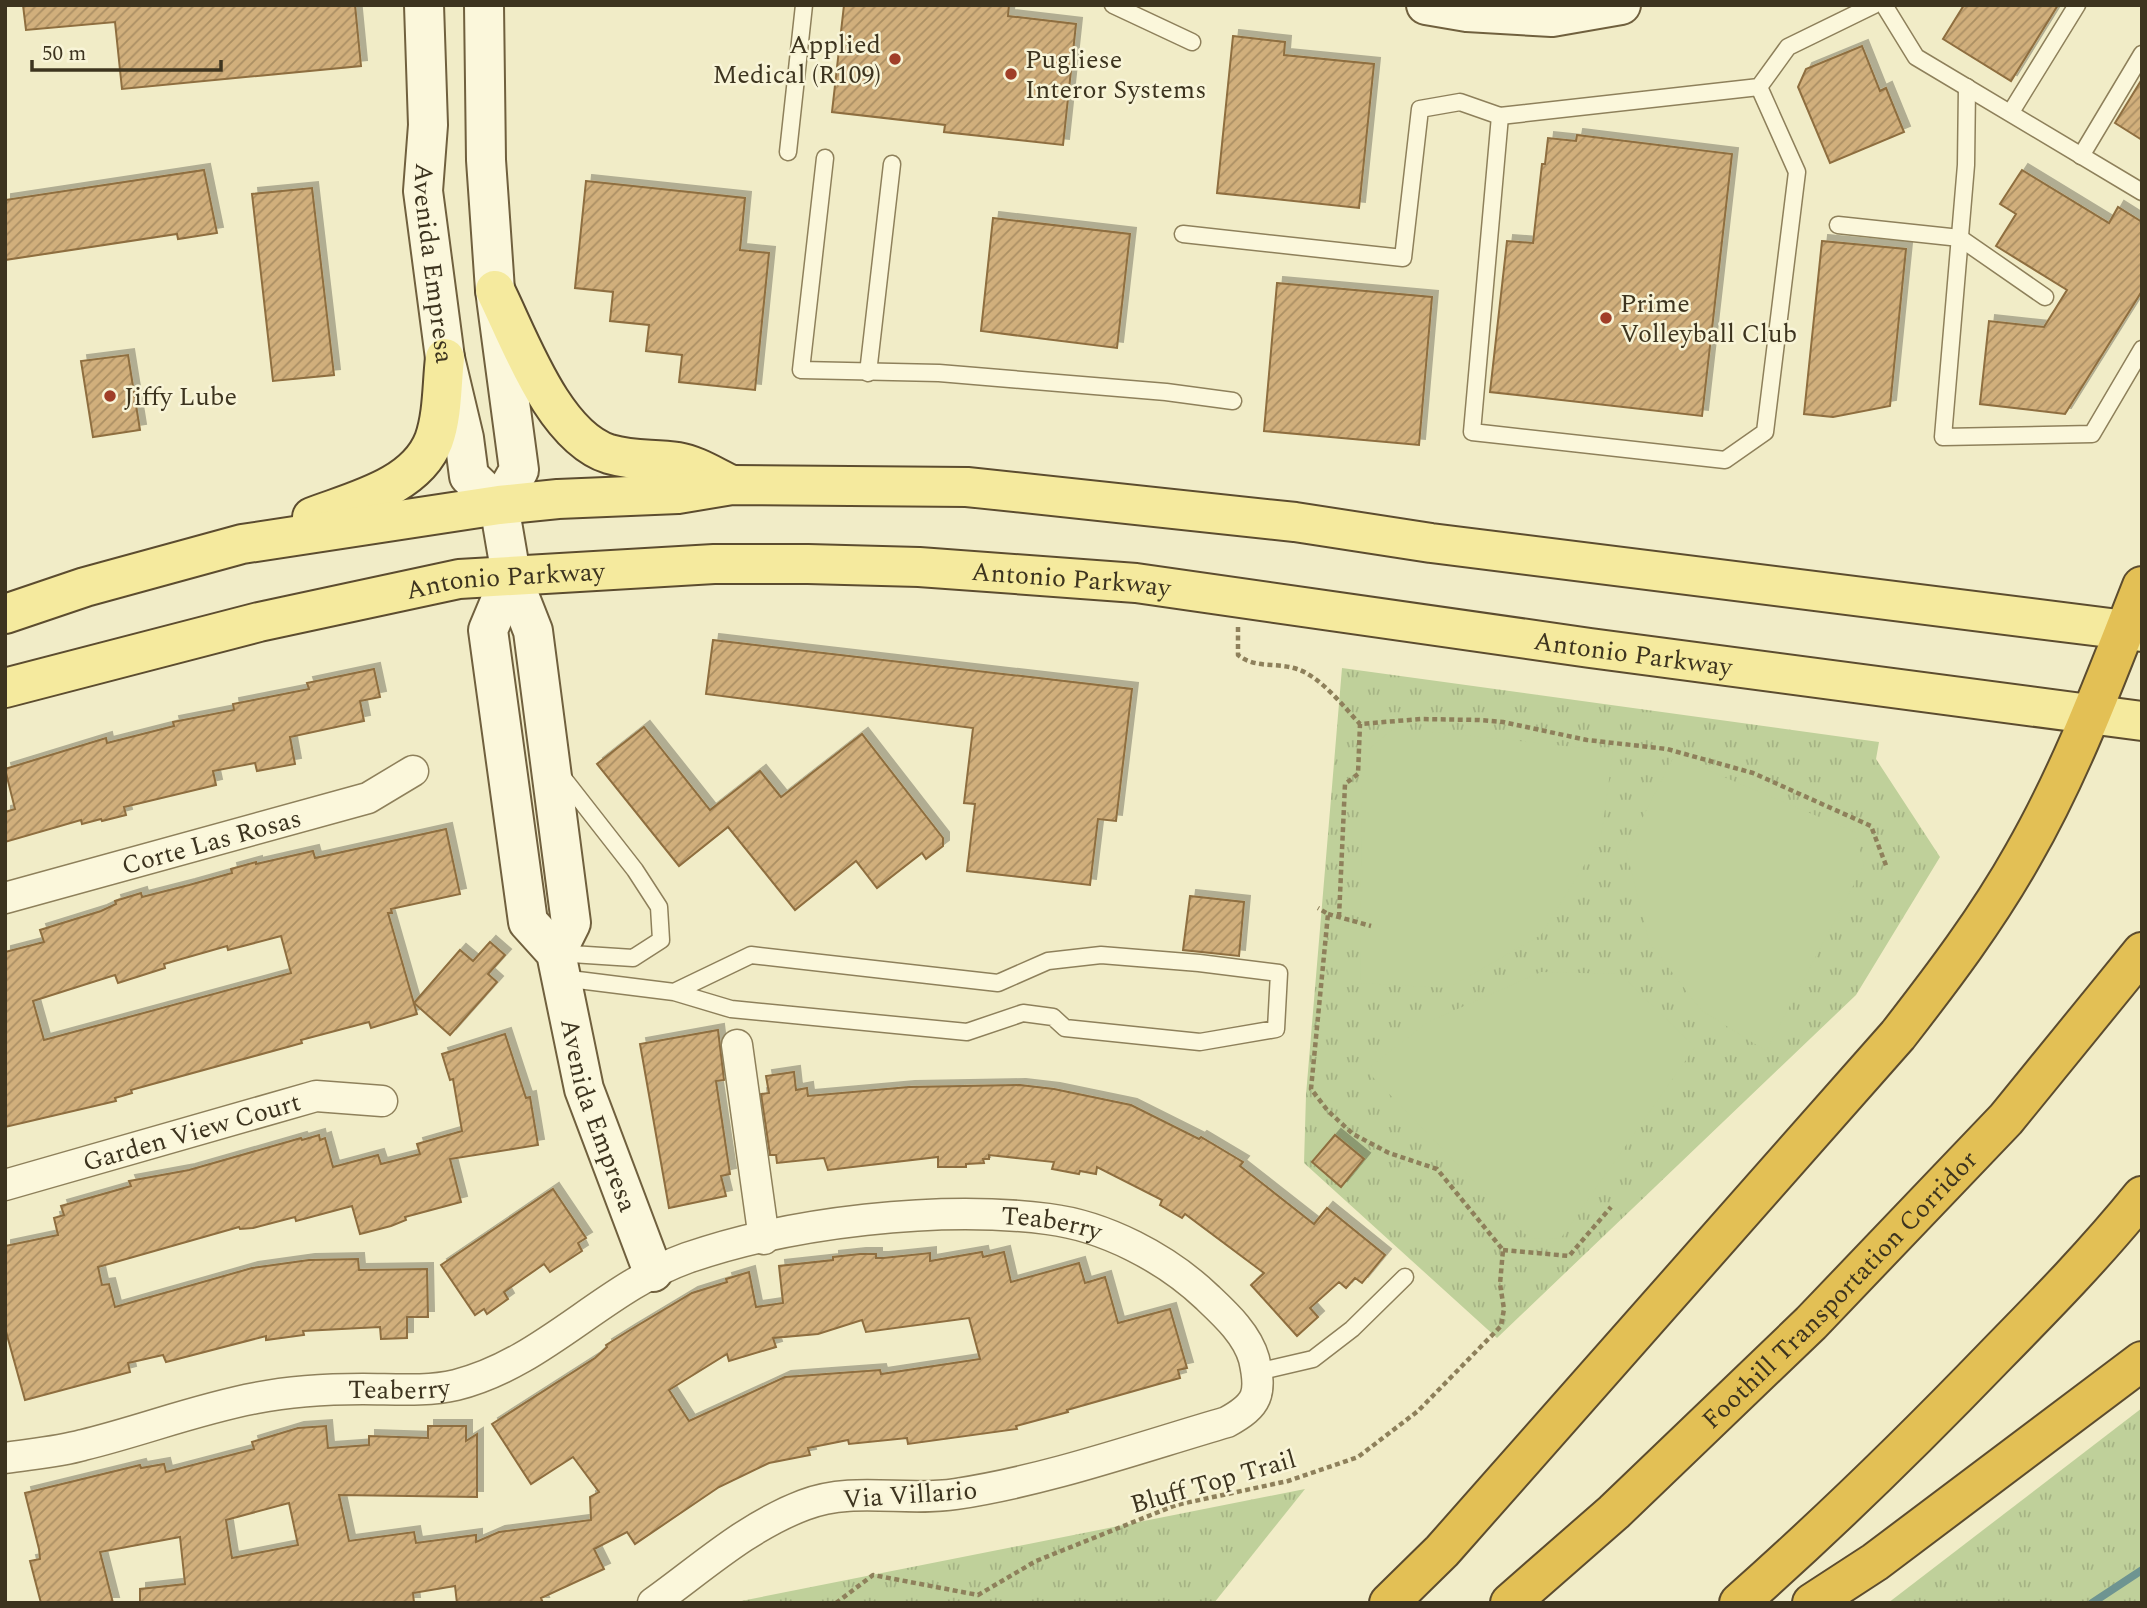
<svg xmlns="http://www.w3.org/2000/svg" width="2147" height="1608" viewBox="0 0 2147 1608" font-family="Spectral,serif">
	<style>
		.grass { fill: url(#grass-tufts) }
		.garden { fill: #bfd09a }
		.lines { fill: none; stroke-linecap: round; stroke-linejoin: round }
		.stream { stroke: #6e9491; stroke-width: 8 }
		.building { fill: url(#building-hatch); stroke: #8e6e3f; stroke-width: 2; fill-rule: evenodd; filter: url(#shadow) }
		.lane-casing { stroke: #8e805b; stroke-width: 19 }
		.street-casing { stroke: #8e805b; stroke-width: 33 }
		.secondary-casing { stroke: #70603e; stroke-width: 42 }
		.primary-casing { stroke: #5c4c2f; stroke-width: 42 }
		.highway-casing { stroke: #5c4c2f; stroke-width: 42 }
		.path { stroke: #8e805b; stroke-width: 4.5; stroke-dasharray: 5 3.5; stroke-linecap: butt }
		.lane { stroke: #fbf7db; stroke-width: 16 }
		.street { stroke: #fbf7db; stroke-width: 30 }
		.secondary { stroke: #fbf7db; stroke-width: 38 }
		.primary { stroke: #f5ea9e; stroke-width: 38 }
		.highway { stroke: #e3c055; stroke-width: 38 }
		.poi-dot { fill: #a03e28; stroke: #f8f4d7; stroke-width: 2.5 }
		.labels { text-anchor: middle; stroke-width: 5; stroke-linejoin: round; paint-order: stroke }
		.poi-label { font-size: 26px; fill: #3d341f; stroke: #f8f4d7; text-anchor: start }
		.street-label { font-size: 26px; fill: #3d341f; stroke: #f8f4d7 }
	</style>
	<defs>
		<pattern id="grass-tufts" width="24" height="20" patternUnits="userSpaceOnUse" patternTransform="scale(1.75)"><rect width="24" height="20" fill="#bfd09a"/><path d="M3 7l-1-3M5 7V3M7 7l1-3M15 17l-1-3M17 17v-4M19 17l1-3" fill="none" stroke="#a5b384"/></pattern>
		<pattern id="building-hatch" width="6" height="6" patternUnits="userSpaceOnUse" patternTransform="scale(1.75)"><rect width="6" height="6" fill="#d1af7b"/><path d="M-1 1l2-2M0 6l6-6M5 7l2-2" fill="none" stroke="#ab8f64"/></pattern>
		<filter id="shadow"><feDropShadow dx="6" dy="-6" stdDeviation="0" flood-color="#0004"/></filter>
	</defs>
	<rect width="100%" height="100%" fill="#f1ecc7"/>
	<g class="grass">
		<polygon points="1342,668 1879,742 1876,759 1940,857 1856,995 1497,1338 1304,1163 1306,1095"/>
		<polygon points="2142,1408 2142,1603 1888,1603"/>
		<polygon points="1305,1489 1214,1603 731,1603"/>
	</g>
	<g class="garden">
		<polygon points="1394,728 1613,751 1601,838 1541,935 1448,988 1360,983 1362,755"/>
		<polygon points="1674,756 1855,832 1864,865 1766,1051 1701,1010 1649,942 1626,850"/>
		<polygon points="1541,972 1620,974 1695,1047 1561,1238 1530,1239 1366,1070 1428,1022"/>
	</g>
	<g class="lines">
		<polyline class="stream" points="2092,1603 2142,1570"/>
	</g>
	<g class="building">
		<polygon points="23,5 355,5 361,66 122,89 115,22 26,30"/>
		<polygon points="844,5 1009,5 1008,16 1076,24 1063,145 944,132 945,125 832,112"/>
		<polygon points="1964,5 2058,5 2011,81 1943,39"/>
		<polygon points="1233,36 1285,42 1284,55 1374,64 1359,208 1217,193"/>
		<polygon points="1862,46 1880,91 1886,88 1904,132 1830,163 1798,87 1806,69"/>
		<polygon points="2142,79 2142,140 2115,123"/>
		<polygon points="1577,135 1732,154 1702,416 1490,392 1507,241 1533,243 1542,164 1545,164 1548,138 1576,141"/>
		<polygon points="204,170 217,233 178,239 177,234 5,260 5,200"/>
		<polygon points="2022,170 2109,223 2118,207 2142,222 2142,291 2065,414 1980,404 1989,321 2044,327 2067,290 1996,246 2016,214 2000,204"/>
		<polygon points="586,181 745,198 740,250 769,253 755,390 679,382 682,355 646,351 649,325 610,321 613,292 575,288"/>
		<polygon points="312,188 334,375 273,381 252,194"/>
		<polygon points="993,218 1130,234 1117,348 981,331"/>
		<polygon points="1822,241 1906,249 1890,406 1833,417 1804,414"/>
		<polygon points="1277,283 1432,297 1419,445 1264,431"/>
		<polygon points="128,355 140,430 93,437 81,361"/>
		<polygon points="713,640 1132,689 1116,821 1098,819 1090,885 967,871 975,804 964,803 973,728 706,694"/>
		<polygon points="374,669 380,697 360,701 364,721 290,737 295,764 257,771 255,763 213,771 216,785 124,807 126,815 102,821 101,819 82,824 81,820 5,842 5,812 15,809 5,769 106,738 107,743 174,726 173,722 234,710 233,704 309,689 307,683"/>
		<polygon points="644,727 710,810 760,771 781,797 862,734 943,838 943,846 926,859 922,853 877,888 856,861 795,910 728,827 679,866 597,764"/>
		<path d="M446,829L460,894L391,909L392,913H388L417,1014L371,1028L369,1022L301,1040L302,1043L131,1090L132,1093L115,1098L116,1101L5,1127V952L44,942L40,930L101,911L116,904L115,901L141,893L142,897L189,885L232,873L231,869L256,862V864L313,851L315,858ZM281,936L291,973L44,1040L33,1001L115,975L118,983L165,968L164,964L227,946L228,950Z"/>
		<polygon points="1190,896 1244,902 1239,956 1183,950"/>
		<polygon points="490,942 505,955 488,974 497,982 450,1035 414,1003 460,950 473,961"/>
		<polygon points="718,1030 724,1080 716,1081 730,1174 721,1176 726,1196 669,1208 640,1044"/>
		<polygon points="505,1034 526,1098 530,1097 538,1145 450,1159 461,1202 405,1217 406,1220 391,1226 360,1234 352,1206 296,1221 295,1217 253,1228 240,1229 239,1227 98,1267 102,1285 109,1284 115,1307 252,1268 309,1260 358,1259 359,1270 427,1269 428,1317 407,1317 407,1338 381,1339 380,1327 303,1331 304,1335 266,1340 266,1336 166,1362 163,1355 128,1363 130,1372 25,1400 5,1328 5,1246 58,1235 54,1218 64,1215 61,1206 131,1186 129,1181 189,1170 301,1138 302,1140 319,1135 320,1140 325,1138 333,1167 378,1155 381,1164 420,1154 417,1144 462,1131 453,1079 450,1080 442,1054"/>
		<polygon points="794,1072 796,1090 807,1088 808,1096 909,1087 1020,1085 1054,1089 1131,1105 1199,1139 1201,1137 1243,1162 1240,1166 1314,1224 1327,1208 1385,1255 1362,1283 1355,1278 1346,1288 1339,1282 1310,1308 1318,1317 1297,1336 1251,1285 1264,1273 1185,1214 1182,1218 1160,1205 1162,1200 1097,1167 1096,1174 1080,1171 1079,1174 1052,1169 1054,1162 989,1155 989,1159 983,1159 984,1163 966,1164 966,1167 938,1167 938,1157 828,1170 824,1158 777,1163 776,1155 770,1155 761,1094 769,1093 766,1076"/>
		<polygon points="1335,1135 1364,1159 1341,1187 1312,1162"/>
		<polygon points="553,1189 586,1238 578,1243 582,1251 550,1272 544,1264 504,1292 508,1299 487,1314 484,1309 475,1315 441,1265"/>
		<path d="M982,1252L983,1257L1004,1252L1011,1282L1079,1263L1085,1283L1105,1277L1118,1323L1170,1309L1187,1368L1178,1370L1180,1378L1067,1410L1068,1412L1016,1426L1017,1429L908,1444L907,1438L849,1444L848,1440L808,1448L810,1455L769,1463L719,1487L635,1544L627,1532L594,1549L604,1569L541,1598L543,1603H457L455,1586L413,1593L414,1603H140V1589L185,1584L180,1537L100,1552L113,1603H41L30,1561L40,1559L39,1549L25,1493L140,1465L141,1468L164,1464L166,1472L254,1449L252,1442L298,1428L326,1426L328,1448L369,1445V1436L428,1438V1426H466V1441L477,1434V1497L339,1495L349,1541L414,1532L416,1543L476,1535V1542L499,1532L591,1520L590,1497L599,1492L573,1457L531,1484L492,1424L595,1358L607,1347L606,1345L630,1330L692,1293L727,1282L726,1279L749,1272L756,1307L783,1303L779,1266L833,1260V1257L860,1254H876V1258H883L930,1253V1261ZM969,1318L980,1359L881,1374L880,1370L785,1377L689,1421L669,1390L727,1354L729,1361L776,1347L773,1338L818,1334L862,1320L866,1332ZM289,1503L298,1545L232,1558L226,1520Z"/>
	</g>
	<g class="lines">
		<defs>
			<g id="lane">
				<polyline points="1113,5 1192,42"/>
				<polyline points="1884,5 1916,57 2142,192"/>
				<polyline points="1967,87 1966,165 1943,437 2092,434 2142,349"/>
				<polyline points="2011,112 2077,5"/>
				<polyline points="1500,116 1472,432 1725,460 1765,432 1797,172 1759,87"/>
				<polyline points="788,152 804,5"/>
				<polyline points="2081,156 2142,54"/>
				<polyline points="825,158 801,370 939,373 1166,392 1233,401"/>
				<polyline points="1838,225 1960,238 2045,297"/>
				<polyline points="1183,234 1403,258 1420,109 1460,102 1500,116 1759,87 1788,47 1874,5"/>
				<polyline points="868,373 892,164"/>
				<polyline points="556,953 633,958 661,940 659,907 635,870 560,774"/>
				<polyline points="562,978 674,992 731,1009 967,1032 1023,1013 1053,1017 1065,1028 1200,1042 1276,1029 1279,973 1199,963 1101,955 1048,961 998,983 751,955 674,992"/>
				<polyline points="1257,1372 1313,1359 1352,1329 1405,1277"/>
			</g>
			<g id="street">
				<path id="s1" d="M5,898L368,798L413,771"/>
				<polyline points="737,1045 764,1239"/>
				<path id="s2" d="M5,1185L316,1096L382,1101"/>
				<path id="s3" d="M5,1458C31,1454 58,1452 83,1445C141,1431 197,1409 256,1398C291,1391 327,1389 363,1389C393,1389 426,1392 456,1385C544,1363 603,1288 687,1258C790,1222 940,1205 1048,1219C1105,1226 1166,1258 1207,1297C1225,1314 1247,1334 1254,1359C1262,1394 1258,1405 1227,1422C1138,1448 1048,1480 956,1494C905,1502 854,1486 804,1505C746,1527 702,1568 653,1603"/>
			</g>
			<g id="secondary">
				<path id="s4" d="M424,5L428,125L423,191L445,358L464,438L469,476L499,505L511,575L533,631L571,923L556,953"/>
				<polyline points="484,5 486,160 495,290 519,470 499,505"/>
				<polyline points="1426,5 1467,12 1552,17 1621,5"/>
				<path id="s5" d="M511,575L488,630L528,922L556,953L584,1089L653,1272"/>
			</g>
			<g id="primary">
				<path d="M495,290C519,338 553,436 609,454C636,462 652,458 678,462C696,465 716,478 732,485"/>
				<path d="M312,517C354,501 416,487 434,440C443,415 442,384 445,358"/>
				<polyline points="5,614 85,587 242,544 499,505 558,499 678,494 732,485 967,487 1295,522 1431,543 2142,632"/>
				<path id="s6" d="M5,688L259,622L459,579L714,564H808L919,567L1136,583L1590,648L2142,721"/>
			</g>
			<g id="highway">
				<path d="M1389,1603L1442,1551L1898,1035C1943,977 1987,919 2023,855C2072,770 2106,677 2142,586"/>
				<path id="s7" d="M1510,1603L1614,1512L1811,1323L2006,1119L2142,952"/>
				<path d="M1739,1603C1828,1524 1913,1441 1995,1356C2046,1304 2096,1253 2142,1196"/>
				<polyline points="1812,1603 1875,1562 2142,1361"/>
			</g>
		</defs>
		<use href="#lane" class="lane-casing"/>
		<use href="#street" class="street-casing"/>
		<use href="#secondary" class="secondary-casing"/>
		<use href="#primary" class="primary-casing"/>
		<use href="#highway" class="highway-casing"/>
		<g class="path">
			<path d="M1238,627V655C1256,669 1276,662 1297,669C1321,677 1343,706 1360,724"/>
			<polyline points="1328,914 1371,926"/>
			<polyline points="1339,917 1345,784 1358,774 1360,724 1421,719 1479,720 1503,722 1587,740 1667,749 1753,773 1871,826 1887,868"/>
			<polyline points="1503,1250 1569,1256 1611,1207"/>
			<polyline points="836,1603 873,1575 978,1595 1036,1561 1176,1505 1288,1481 1358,1457 1418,1411 1501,1326 1504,1309 1500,1284 1503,1250 1437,1169 1389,1153 1353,1134 1328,1111 1311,1089 1328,914 1318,908"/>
		</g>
		<use href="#lane" class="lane"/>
		<use href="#street" class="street"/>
		<use href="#secondary" class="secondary"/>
		<use href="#primary" class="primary"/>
		<use href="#highway" class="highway"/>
	</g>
	<g class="poi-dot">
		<circle cx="895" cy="59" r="7"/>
		<circle cx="1011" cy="74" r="7"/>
		<circle cx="1606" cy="318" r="7"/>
		<circle cx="110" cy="396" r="7"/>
	</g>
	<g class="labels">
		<g class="poi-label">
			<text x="881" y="53" text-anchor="end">Applied<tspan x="881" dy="30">Medical (R109)</tspan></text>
			<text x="1025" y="68">Pugliese<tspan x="1025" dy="30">Interor Systems</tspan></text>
			<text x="1620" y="312">Prime<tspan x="1620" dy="30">Volleyball Club</tspan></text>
			<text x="124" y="405">Jiffy Lube</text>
		</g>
		<g class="street-label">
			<text dy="9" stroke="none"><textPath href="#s4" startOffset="259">Avenida Empresa</textPath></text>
			<text dy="9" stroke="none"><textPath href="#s6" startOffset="1080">Antonio Parkway</textPath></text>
			<text dy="9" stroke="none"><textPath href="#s6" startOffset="513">Antonio Parkway</textPath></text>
			<text dy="9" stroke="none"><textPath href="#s6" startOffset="1647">Antonio Parkway</textPath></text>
			<text dy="9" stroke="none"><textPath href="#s1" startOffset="214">Corte Las Rosas</textPath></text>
			<text dy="9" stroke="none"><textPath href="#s5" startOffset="564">Avenida Empresa</textPath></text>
			<text dy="9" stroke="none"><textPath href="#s2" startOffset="194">Garden View Court</textPath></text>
			<text dy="9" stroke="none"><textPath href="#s3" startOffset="1094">Teaberry</textPath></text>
			<text dy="9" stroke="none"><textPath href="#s7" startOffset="455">Foothill Transportation Corridor</textPath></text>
			<text dy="9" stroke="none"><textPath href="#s3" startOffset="402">Teaberry</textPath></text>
			<text transform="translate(1213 1481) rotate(-16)" y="9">Bluff Top Trail</text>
			<text transform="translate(910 1494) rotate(-4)" y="9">Via Villario</text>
		</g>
	</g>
	<rect width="2147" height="1608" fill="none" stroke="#3d341f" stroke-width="14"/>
	<path d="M32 60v10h189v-10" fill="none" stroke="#3d341f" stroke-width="3.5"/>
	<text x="42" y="60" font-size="21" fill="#3d341f" stroke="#f8f4d7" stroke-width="5" paint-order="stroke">50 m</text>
</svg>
